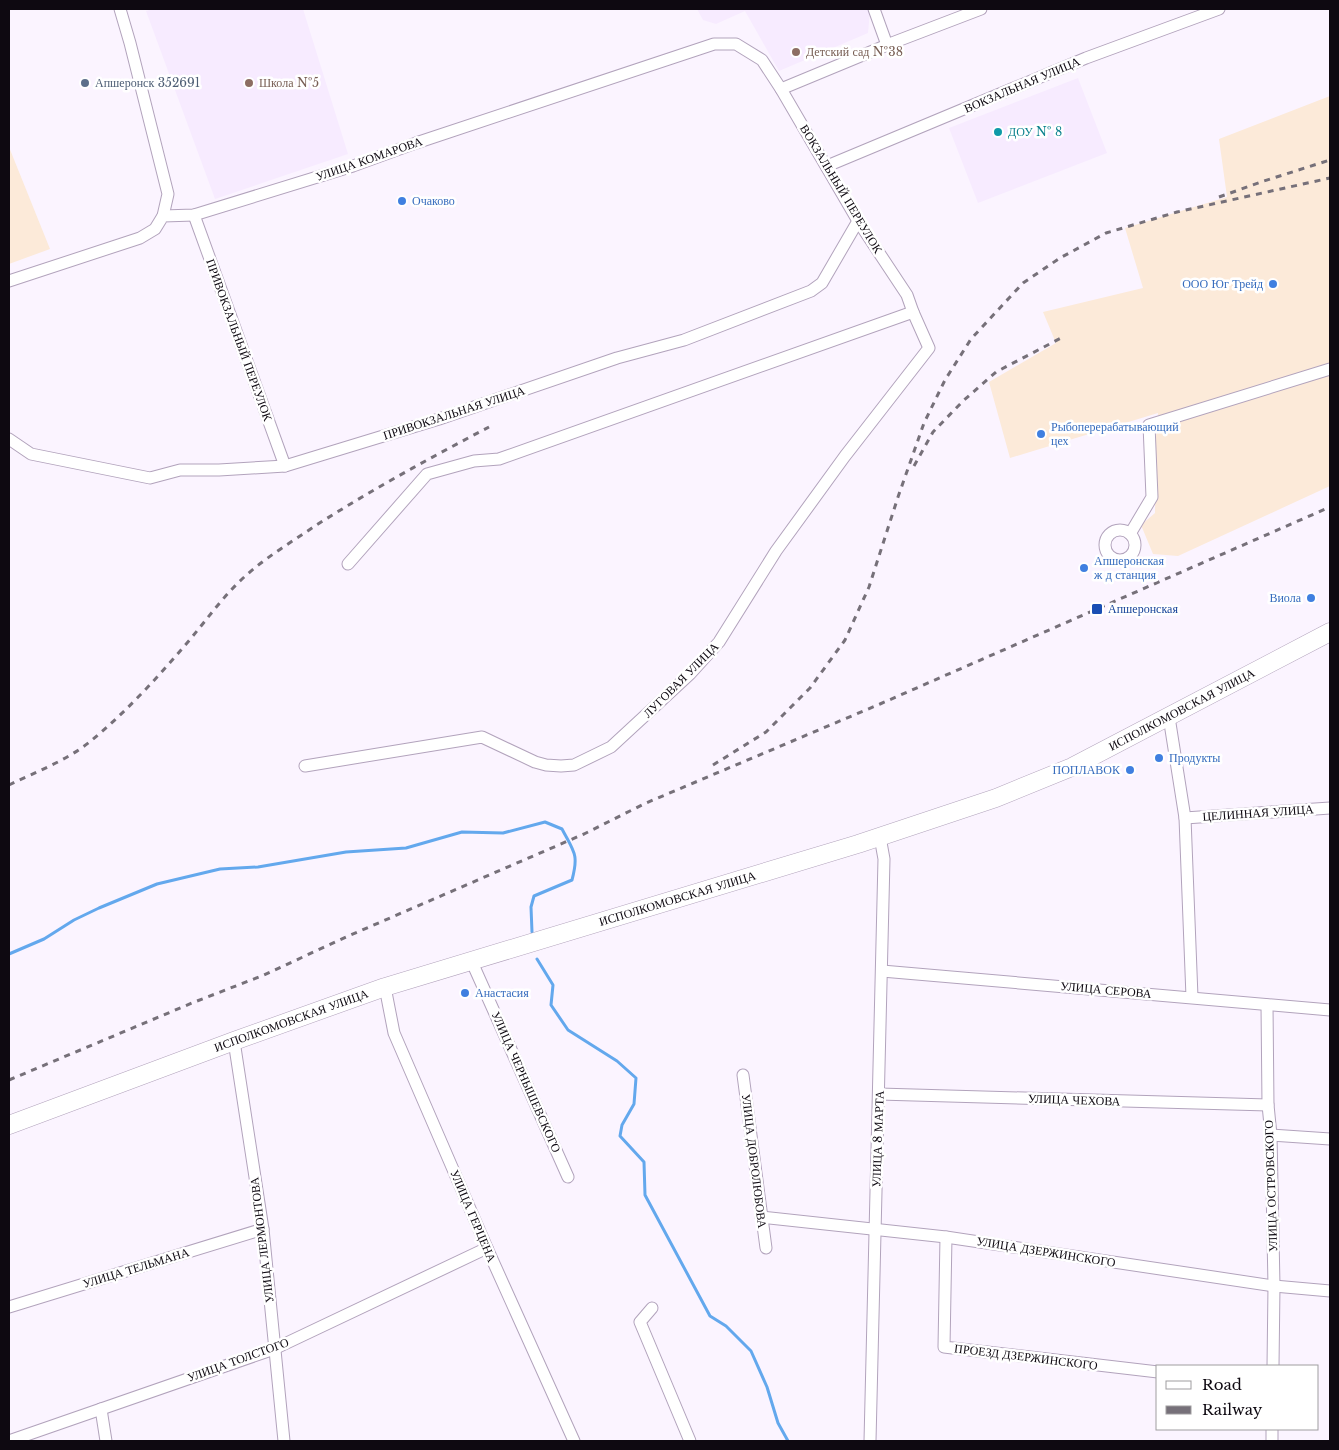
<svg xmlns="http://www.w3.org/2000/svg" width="1339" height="1450" viewBox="0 0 1339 1450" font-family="'Libre Baskerville',serif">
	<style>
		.built { fill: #f7ebff }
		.industrial { fill: #fcead9 }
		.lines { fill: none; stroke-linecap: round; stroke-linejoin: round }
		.stream { stroke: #63a8ed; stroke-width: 3 }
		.street-casing { stroke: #b2a3bc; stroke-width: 13 }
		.primary-casing { stroke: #b2a3bc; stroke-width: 19 }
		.street { stroke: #fff; stroke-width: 11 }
		.primary { stroke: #fff; stroke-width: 18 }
		.rail { stroke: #767079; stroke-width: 3; stroke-dasharray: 6 6; stroke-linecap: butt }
		.education-dot { fill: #8d6e63; stroke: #fff; stroke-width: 2 }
		.service-dot { fill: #5c6f8a; stroke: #fff; stroke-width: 2 }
		.culture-dot { fill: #0f9aa8; stroke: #fff; stroke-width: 2 }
		.shop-dot { fill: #3f7fe0; stroke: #fff; stroke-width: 2 }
		.transit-dot { fill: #1a4fb4; stroke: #fff; stroke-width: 2 }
		.labels { text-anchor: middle; stroke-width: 5; stroke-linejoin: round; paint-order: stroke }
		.education-label { font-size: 12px; fill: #785e54; stroke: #fff; text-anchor: start }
		.service-label { font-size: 12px; fill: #4e5e75; stroke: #fff; text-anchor: start }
		.street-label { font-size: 12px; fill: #0e0911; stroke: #fff }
		.culture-label { font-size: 12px; fill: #0d838f; stroke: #fff; text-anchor: start }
		.shop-label { font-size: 12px; fill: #366cbe; stroke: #fff; text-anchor: start }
		.transit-label { font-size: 12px; fill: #164399; stroke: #fff; text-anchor: start }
	</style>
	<rect width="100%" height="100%" fill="#fbf4ff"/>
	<g class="built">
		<polygon points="153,9 303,9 348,154 215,199 146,11"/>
		<polygon points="697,9 869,9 870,10 868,33 779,71 745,11 716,24 703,20"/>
		<polygon points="1078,78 1107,153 978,203 949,128"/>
	</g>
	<g class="industrial">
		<polygon points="1330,96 1330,486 1178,556 1153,554 1141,525 1155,513 1156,437 1158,413 1010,458 989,382 1056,343 1043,312 1143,288 1125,228 1227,197 1219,139"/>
		<polygon points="9,147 50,249 9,264"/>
	</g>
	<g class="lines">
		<g class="stream">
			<path d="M9,954L44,939L74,920L99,908L157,884L220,869L258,867L346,852L406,848L462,832L503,833L545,822L562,829C574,852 579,854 572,880L534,896L531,907L532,932"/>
			<polyline points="537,959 553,985 551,1005 568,1030 617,1061 636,1078 634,1104 622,1125 620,1136 644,1162 645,1195 710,1316 726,1326 751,1351 767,1387 778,1423 788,1441"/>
		</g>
		<defs>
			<g id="street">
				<polyline points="120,9 130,43 168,194 163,216"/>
				<polyline points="874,9 887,45"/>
				<polyline points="781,89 892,43 981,9"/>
				<polyline points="827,166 1086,58 1219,9"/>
				<polyline points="194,215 285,466"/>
				<polyline points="9,281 140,238 155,229 163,216 194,215 353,166 416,143 714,44 736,44 762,60 781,89 858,221 907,295 913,312 929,348 845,456 776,551 719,642 690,674 611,747 574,765 561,766 546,765 535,762 482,737 305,766"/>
				<polyline points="9,439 31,454 150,478 180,470 219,470 285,466 439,419 617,358 684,340 811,291 822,283 858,221"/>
				<circle cx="1120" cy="545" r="15"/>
				<polyline points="1130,534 1152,497 1149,425 1330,369"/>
				<polyline points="348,564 427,474 474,461 499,459 913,312"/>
				<polyline points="1169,717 1185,818 1192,997"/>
				<polyline points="1185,818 1330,808"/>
				<polyline points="471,960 568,1177"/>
				<polyline points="882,971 1330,1010"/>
				<polyline points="385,987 394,1033 487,1248 574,1441"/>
				<polyline points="1267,1005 1268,1105 1271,1135 1274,1286 1273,1366"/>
				<polyline points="234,1041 263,1229 284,1441"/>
				<polyline points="743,1075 766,1248"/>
				<polyline points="879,1094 1268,1105"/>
				<polyline points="1271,1135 1330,1139"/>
				<polyline points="761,1217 946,1237 1274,1286 1330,1291"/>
				<polyline points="946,1237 944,1347 1158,1372"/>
				<polyline points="9,1307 263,1229"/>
				<polyline points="652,1308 640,1322 690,1441"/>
				<polyline points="101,1409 106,1441"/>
				<polyline points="9,1441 274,1349 487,1248"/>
				<polyline points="870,1441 884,859 880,837"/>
				<polyline points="1272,1441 1272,1429"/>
			</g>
			<g id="primary">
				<path id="s1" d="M9,1125L234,1041L385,987L858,844L996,798L1072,767L1330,632"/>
			</g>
		</defs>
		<use href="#street" class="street-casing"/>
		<use href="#primary" class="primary-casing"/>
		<use href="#street" class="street"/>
		<use href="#primary" class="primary"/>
		<g class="rail">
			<polyline points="1219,197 1264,181 1330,160"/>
			<polyline points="914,466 933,432 963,401 996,372 1063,337"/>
			<polyline points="713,765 766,732 810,688 845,640 869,587 898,497 924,423 945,380 971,339 1023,283 1060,258 1106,233 1177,212 1330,178"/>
			<path d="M9,785C36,772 68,760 92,740C126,712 158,677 187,643C205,622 221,599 241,580C263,559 290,543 315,526C371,490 430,458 489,427"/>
			<polyline points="9,1080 192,1003 264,975 346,937 584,834 646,803 880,704 1330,507"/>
		</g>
	</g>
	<g class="education-dot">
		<circle cx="796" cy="52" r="5"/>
		<circle cx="249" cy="83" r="5"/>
	</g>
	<circle class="service-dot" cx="85" cy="83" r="5"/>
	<circle class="culture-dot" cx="998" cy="132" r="5"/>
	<g class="shop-dot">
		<circle cx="402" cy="201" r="5"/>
		<circle cx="1273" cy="284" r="5"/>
		<circle cx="1041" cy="434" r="5"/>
		<circle cx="1084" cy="568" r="5"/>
		<circle cx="1311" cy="598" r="5"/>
		<circle cx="1159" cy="758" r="5"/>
		<circle cx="1130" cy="770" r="5"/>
		<circle cx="465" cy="993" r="5"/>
	</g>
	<rect class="transit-dot" x="1091" y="603" width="12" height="12" rx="2.5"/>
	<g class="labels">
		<g class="education-label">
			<text x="806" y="56">Детский сад №38</text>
			<text x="259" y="87">Школа №5</text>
		</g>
		<g class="service-label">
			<text x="95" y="87">Апшеронск 352691</text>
		</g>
		<g class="street-label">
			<text transform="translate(1022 85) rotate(-23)" y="4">ВОКЗАЛЬНАЯ УЛИЦА</text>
			<text transform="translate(369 159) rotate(-19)" y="4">УЛИЦА КОМАРОВА</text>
			<text transform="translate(841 189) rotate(59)" y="4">ВОКЗАЛЬНЫЙ ПЕРЕУЛОК</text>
			<text transform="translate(239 340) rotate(70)" y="4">ПРИВОКЗАЛЬНЫЙ ПЕРЕУЛОК</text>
			<text transform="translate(454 413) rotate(-18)" y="4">ПРИВОКЗАЛЬНАЯ УЛИЦА</text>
			<text transform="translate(681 680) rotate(-45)" y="4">ЛУГОВАЯ УЛИЦА</text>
			<text dy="4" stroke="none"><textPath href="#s1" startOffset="1246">ИСПОЛКОМОВСКАЯ УЛИЦА</textPath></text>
			<text transform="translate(1258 813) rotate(-4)" y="4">ЦЕЛИННАЯ УЛИЦА</text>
			<text dy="4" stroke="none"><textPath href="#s1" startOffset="706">ИСПОЛКОМОВСКАЯ УЛИЦА</textPath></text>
			<text transform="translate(1106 990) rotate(5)" y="4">УЛИЦА СЕРОВА</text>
			<text dy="4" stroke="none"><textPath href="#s1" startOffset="301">ИСПОЛКОМОВСКАЯ УЛИЦА</textPath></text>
			<text transform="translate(526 1082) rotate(66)" y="4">УЛИЦА ЧЕРНЫШЕВСКОГО</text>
			<text transform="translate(1074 1100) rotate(2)" y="4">УЛИЦА ЧЕХОВА</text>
			<text transform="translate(878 1139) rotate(-88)" y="4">УЛИЦА 8 МАРТА</text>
			<text transform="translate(754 1161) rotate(83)" y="4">УЛИЦА ДОБРОЛЮБОВА</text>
			<text transform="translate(1271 1186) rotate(-92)" y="4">УЛИЦА ОСТРОВСКОГО</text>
			<text transform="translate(473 1216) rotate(67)" y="4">УЛИЦА ГЕРЦЕНА</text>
			<text transform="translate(262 1240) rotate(-97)" y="4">УЛИЦА ЛЕРМОНТОВА</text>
			<text transform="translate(1046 1252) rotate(9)" y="4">УЛИЦА ДЗЕРЖИНСКОГО</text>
			<text transform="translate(136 1268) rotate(-17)" y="4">УЛИЦА ТЕЛЬМАНА</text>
			<text transform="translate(1026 1357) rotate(7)" y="4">ПРОЕЗД ДЗЕРЖИНСКОГО</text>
			<text transform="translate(238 1360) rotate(-20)" y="4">УЛИЦА ТОЛСТОГО</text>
		</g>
		<g class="culture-label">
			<text x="1008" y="136">ДОУ № 8</text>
		</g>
		<g class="shop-label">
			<text x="412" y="205">Очаково</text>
			<text x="1263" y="288" text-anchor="end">ООО Юг Трейд</text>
			<text x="1051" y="431">Рыбоперерабатывающий<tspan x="1051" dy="14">цех</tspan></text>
			<text x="1094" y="565">Апшеронская<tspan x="1094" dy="14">ж д станция</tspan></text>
			<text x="1301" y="602" text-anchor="end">Виола</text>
			<text x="1169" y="762">Продукты</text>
			<text x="1120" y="774" text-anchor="end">ПОПЛАВОК</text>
			<text x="475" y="997">Анастасия</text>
		</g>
		<g class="transit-label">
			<text x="1108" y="613">Апшеронская</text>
		</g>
	</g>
	<rect width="1339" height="1450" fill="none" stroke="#0e0911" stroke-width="20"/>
	<rect x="1156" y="1365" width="162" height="65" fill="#ffffff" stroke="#9f9da0"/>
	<rect x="1166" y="1381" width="25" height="8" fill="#ffffff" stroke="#9f9da0"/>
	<text x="1202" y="1390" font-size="15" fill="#0e0911">Road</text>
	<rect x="1166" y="1406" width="25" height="8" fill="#767079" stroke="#9f9da0"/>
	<text x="1202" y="1415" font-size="15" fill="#0e0911">Railway</text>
</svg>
